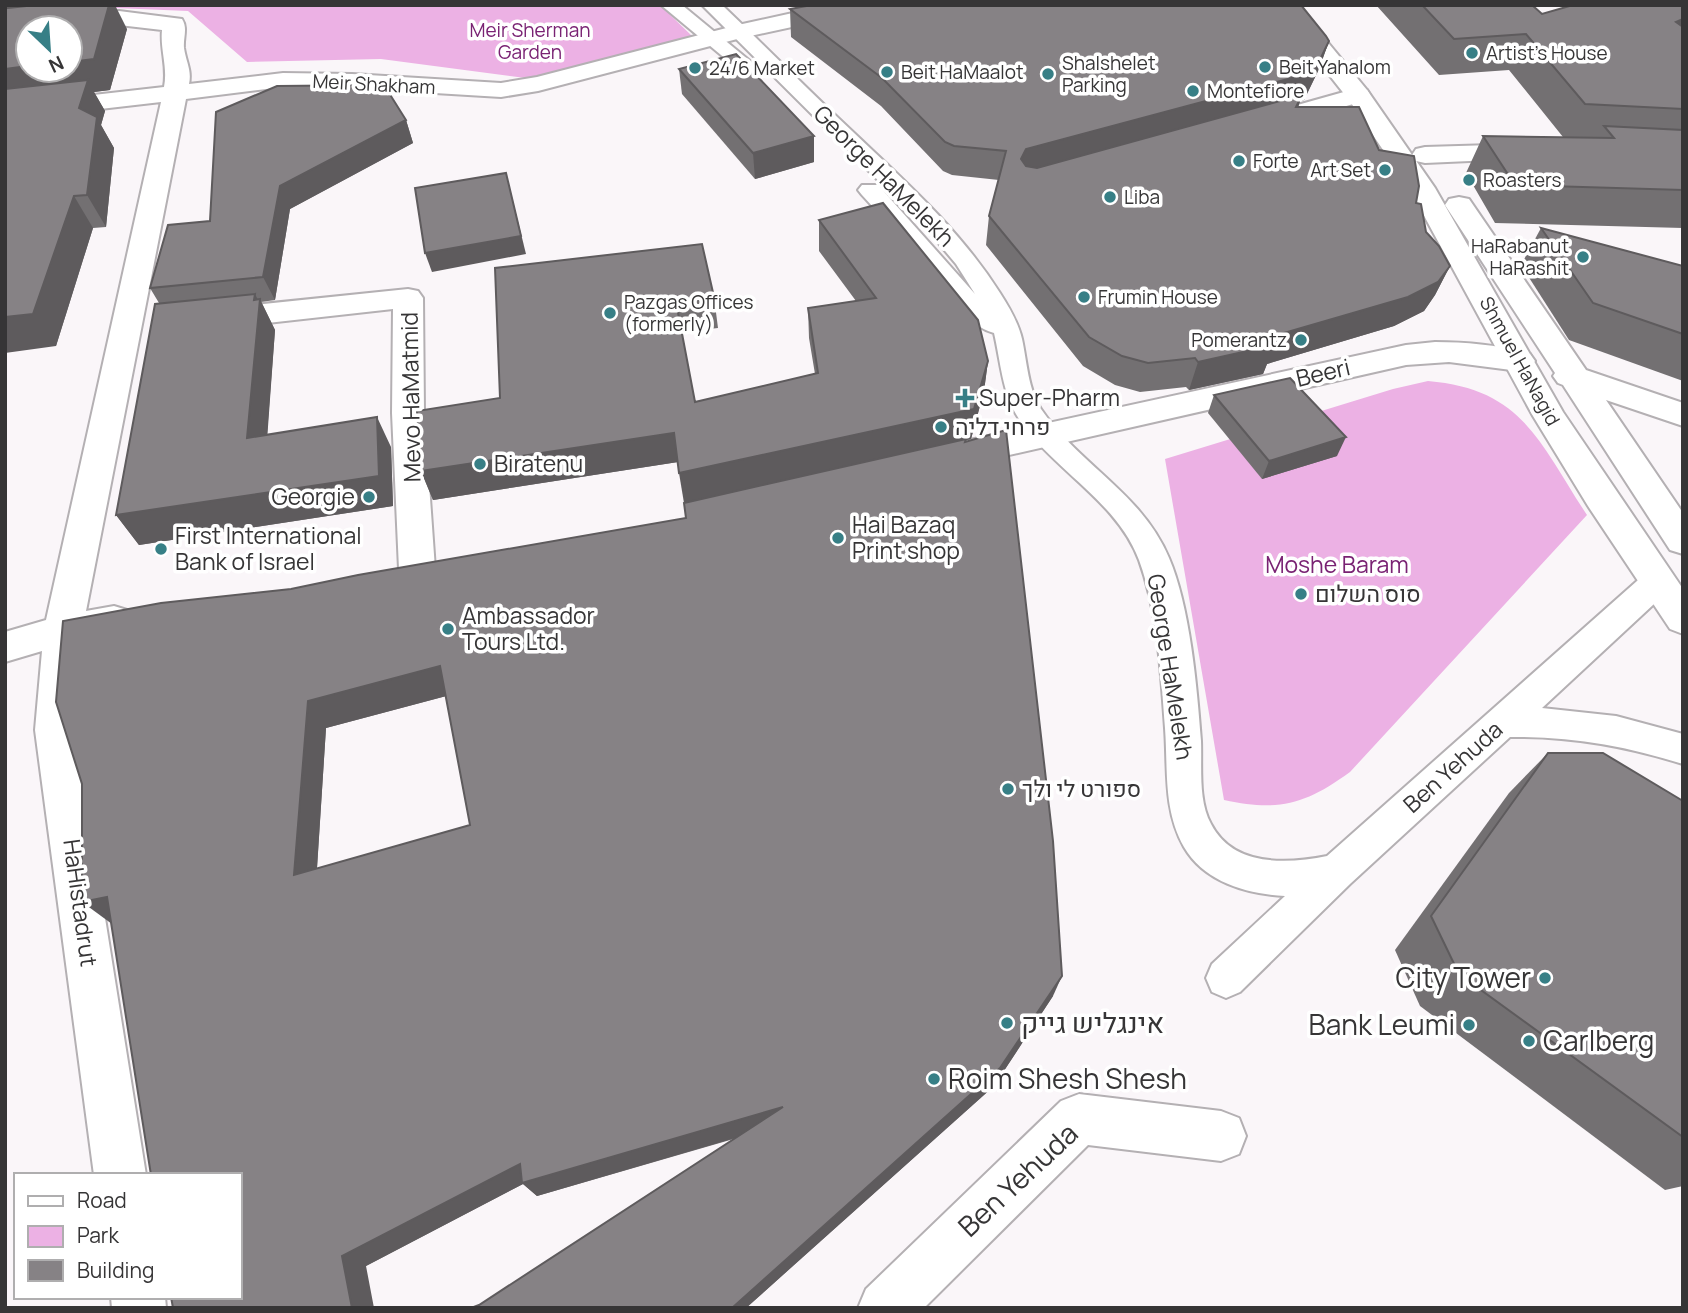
<svg xmlns="http://www.w3.org/2000/svg" width="1688" height="1313" viewBox="0 0 1688 1313" font-family="Manrope,Heebo,sans-serif">
	<style>
		.green { fill: #ecb1e4 }
		.lines { fill: none; stroke-linecap: round; stroke-linejoin: round }
		.lane-casing { stroke: #b4b0b3; stroke-width: 4 }
		.street-casing { stroke: #b4b0b3; stroke-width: 4 }
		.secondary-casing { stroke: #b4b0b3; stroke-width: 4 }
		.lane { fill: #fff; fill-rule: evenodd }
		.street { fill: #fff; fill-rule: evenodd }
		.secondary { fill: #fff; fill-rule: evenodd }
		.wall { fill: #737072; fill-rule: evenodd }
		.shaded-wall { fill: #5e5b5d }
		.building { fill: #868285; stroke: #5e5b5d; stroke-width: 2; fill-rule: evenodd }
		.poi-dot { fill: #377f86; stroke: #fff; stroke-width: 2.5 }
		.labels { text-anchor: middle; stroke-width: 7; stroke-linejoin: round; paint-order: stroke }
		.far-park-label { font-size: 19px; fill: #792273; stroke: #fff }
		.far-poi-label { font-size: 19px; fill: #363536; stroke: #fff; text-anchor: start }
		.far-street-label { font-size: 19px; fill: #363536; stroke: #fff }
		.street-label { font-size: 23px; fill: #363536; stroke: #fff }
		.poi-label { font-size: 23px; fill: #363536; stroke: #fff; text-anchor: start }
		.park-label { font-size: 23px; fill: #792273; stroke: #fff }
		.near-poi-label { font-size: 28px; fill: #363536; stroke: #fff; text-anchor: start }
		.near-street-label { font-size: 28px; fill: #363536; stroke: #fff }
	</style>
	<rect width="100%" height="100%" fill="#faf6f9"/>
	<g class="green">
		<polygon points="42,5 660,5 692,36 533,79 381,59 247,62 188,11"/>
		<path d="M1428,381C1524,389 1540,444 1587,515L1350,772C1306,804 1279,812 1224,800L1165,459L1393,389Z"/>
	</g>
	<g class="lines">
		<defs>
			<g id="lane">
				<polygon points="661,5 682,5 750,61 747,65 733,65"/>
				<path d="M702,5H722C766,47 808,90 852,131C906,182 960,230 1000,293C1009,307 1018,322 1022,339C1027,362 1028,389 1041,409C1079,465 1141,492 1169,558C1190,607 1197,687 1201,741C1202,767 1198,801 1211,824C1233,867 1287,864 1327,856L1646,573L1657,570L1668,573L1673,582L1668,591L1542,708L1616,716L1683,734V764C1626,746 1570,736 1510,737L1350,884L1240,992L1226,998L1212,992L1206,978L1212,964L1285,896C1247,894 1204,882 1184,847C1163,810 1168,769 1165,728C1161,673 1158,612 1139,560C1117,501 1053,470 1019,419C1002,393 1001,363 994,333C966,326 943,286 925,265C904,241 883,218 862,195L858,190L862,185H878L975,294L956,264L925,227Z"/>
			</g>
			<g id="street">
				<path d="M829,5H872L869,10L861,12L741,38L538,91L501,97L352,88L283,87L186,99L86,611L114,606L127,610L133,621L127,632L81,642L75,730L146,1175H94L35,730L42,651L5,662V632L46,620L161,102L5,120V105L164,87C168,67 160,50 162,30L119,25L28,28V31L5,33V19L119,11L182,19C188,28 183,38 184,48C186,62 192,70 189,84L283,73L352,74L501,83L537,77L738,25Z"/>
				<polygon points="1358,88 1367,90 1370,95 1367,100 1267,129 1258,126 1254,121 1258,116"/>
				<polygon points="1528,144 1537,146 1541,152 1537,158 1425,163 1416,161 1412,155 1416,149 1425,147"/>
				<polygon points="408,289 418,291 423,298 424,413 435,569 430,579 417,583 404,579 399,569 392,413 393,309 214,329 203,326 199,319 203,312 214,309"/>
				<path d="M1435,342C1467,342 1499,345 1530,354L1535,361L1530,368L1519,371L1449,362L1406,365L956,467L944,463L939,455L944,447L956,443L1406,345Z"/>
				<polygon points="1079,1094 1221,1111 1239,1118 1246,1136 1239,1154 1221,1161 1088,1145 924,1308 858,1308 866,1289 1061,1101"/>
				<polygon points="111,1297 165,1297 166,1308 112,1308"/>
			</g>
			<g id="secondary">
				<polygon points="1274,5 1297,5 1367,90 1435,188 1563,412 1683,589 1683,634 1670,629 1588,506 1533,416 1409,188 1349,100"/>
				<polygon points="1459,197 1469,199 1586,370 1683,403 1683,426 1606,400 1683,513 1683,554 1670,550 1563,385 1558,383 1553,376 1555,373 1445,205 1449,199"/>
			</g>
		</defs>
		<use href="#lane" class="lane-casing"/>
		<use href="#street" class="street-casing"/>
		<use href="#secondary" class="secondary-casing"/>
		<use href="#lane" class="lane"/>
		<use href="#street" class="street"/>
		<use href="#secondary" class="secondary"/>
	</g>
	<g class="wall">
		<polygon points="10,5 11,8 127,29 110,90 94,92 105,111 101,125 114,148 106,227 93,228 56,346"/>
		<polygon points="1376,5 1532,5 1542,14 1683,6 1683,228 1495,223 1466,173 1483,136 1563,137 1509,70 1439,75"/>
		<polygon points="790,9 1329,41 1319,69 1304,100 1300,101 1298,107 1379,150 1416,203 1426,232 1450,266 1435,295 1424,311 1394,326 1267,364 1263,374 1189,390 1186,387 1140,392 1115,385 1083,366 986,245 989,216 999,180 952,175 943,171 881,106 791,37"/>
		<polygon points="679,69 814,136 814,162 755,179 682,94"/>
		<polygon points="406,120 413,143 290,209 275,300 261,302 275,330 267,434 391,447 393,506 139,545 116,515 159,303 150,288 210,221"/>
		<path d="M819,220L988,361L984,391L971,439L966,440L965,442L1053,996L994,1086L746,1308H471L479,1305L737,1138L537,1196L523,1184L366,1266L173,1308L291,589L686,518L689,501L678,462L433,500L421,471L500,398L495,268L714,297L718,328L682,332L695,402L815,374L809,338L808,308L856,301L819,251ZM446,696L470,825L317,869L326,728Z"/>
		<polygon points="1541,228 1683,266 1683,381 1569,340 1521,265"/>
		<polygon points="1214,395 1337,456 1262,479 1208,413"/>
		<polygon points="1548,753 1683,801 1683,1186 1665,1190 1420,1006 1395,950 1509,793"/>
	</g>
	<g class="shaded-wall">
		<polygon points="109,5 115,5 127,29 110,90 94,92 105,111 101,125 114,148 106,227 87,195 5,102 5,69 28,66 28,70 70,70 70,62"/>
		<polygon points="1683,19 1683,31 1676,22"/>
		<polygon points="1329,41 1319,69 1304,100 1300,101 1293,124 1022,177 1021,159 1026,149"/>
		<polygon points="406,120 413,143 290,209 275,300 263,277 280,186"/>
		<polygon points="814,136 814,162 755,179 753,153"/>
		<polygon points="506,173 526,254 432,272 425,253"/>
		<polygon points="74,196 93,228 56,346 5,353 5,317"/>
		<polygon points="1450,266 1435,295 1424,311 1394,326 1267,364 1263,374 1189,390 1198,362 1267,338"/>
		<polygon points="255,294 259,302 260,299 275,330 265,468 247,438"/>
		<polygon points="988,361 984,391 971,439 684,503 679,473"/>
		<polygon points="377,417 391,447 393,506 139,545 116,515"/>
		<polygon points="674,433 678,462 433,500 421,471"/>
		<polygon points="1346,437 1337,456 1262,479 1269,461"/>
		<polygon points="440,666 454,694 326,728 315,898 294,875 308,701"/>
		<polygon points="107,897 112,924 82,902"/>
		<polygon points="1062,976 1053,996 994,1086 746,1308 732,1308"/>
		<polygon points="783,1107 786,1123 537,1196 523,1184 366,1266 374,1308 352,1308 342,1256 520,1164"/>
	</g>
	<g class="building">
		<polygon points="5,5 8,5 7,8 36,5 109,5 94,59 70,62 70,28 28,28 28,66 5,69"/>
		<polygon points="812,5 1301,5 1326,36 1329,41 1314,72 1026,149 1021,159 1026,166 1037,168 1302,95 1296,107 1359,107 1379,150 1414,156 1419,186 1416,203 1421,204 1426,232 1439,246 1450,266 1438,282 1408,297 1267,338 1274,345 1198,362 1195,358 1148,363 1122,356 1089,337 989,216 1006,151 954,146 945,142 882,78 790,9"/>
		<polygon points="1422,5 1532,5 1542,14 1573,5 1682,5 1683,6 1683,19 1676,22 1683,27 1683,109 1585,104 1526,34 1454,39"/>
		<polygon points="736,54 814,136 753,153 679,69"/>
		<polygon points="88,80 79,108 97,117 87,195 74,196 33,314 5,317 5,89"/>
		<polygon points="384,85 406,120 280,186 263,277 150,288 168,225 210,221 216,112 277,86"/>
		<polygon points="1604,126 1683,130 1683,190 1515,185 1483,136 1614,138"/>
		<polygon points="506,173 521,236 425,253 415,188"/>
		<polygon points="883,203 978,320 988,361 974,409 679,473 674,433 421,471 417,411 500,398 495,268 702,244 714,297 676,302 695,402 818,373 808,308 876,298 819,220"/>
		<polygon points="1541,228 1683,266 1683,334 1593,303"/>
		<polygon points="255,294 254,300 260,299 247,438 377,417 379,476 116,515 155,304"/>
		<polygon points="1290,378 1346,437 1269,461 1214,395"/>
		<path d="M1006,430L1053,841L1062,976L1000,1068L732,1308H471L479,1305L783,1107L522,1183L520,1164L342,1256L352,1308H173L171,1297H240V1175H151L107,897L82,902V784L56,702L63,621L161,603L291,589L358,575L686,518L684,503L966,439L965,442ZM440,666L470,825L294,875L308,701Z"/>
		<polygon points="1548,753 1603,753 1683,801 1683,1137 1459,974 1431,916"/>
	</g>
	<g class="poi-dot">
		<circle cx="1472" cy="53" r="7"/>
		<circle cx="1265" cy="67" r="7"/>
		<circle cx="695" cy="68" r="7"/>
		<circle cx="887" cy="72" r="7"/>
		<circle cx="1048" cy="74" r="7"/>
		<circle cx="1193" cy="91" r="7"/>
		<circle cx="1239" cy="161" r="7"/>
		<circle cx="1385" cy="170" r="7"/>
		<circle cx="1469" cy="180" r="7"/>
		<circle cx="1110" cy="197" r="7"/>
		<circle cx="1583" cy="257" r="7"/>
		<circle cx="1084" cy="297" r="7"/>
		<circle cx="610" cy="313" r="7"/>
		<circle cx="1301" cy="340" r="7"/>
		<path d="M961.5 387.5h7v7h7v7h-7v7h-7v-7h-7v-7h7z"/>
		<circle cx="941" cy="427" r="7"/>
		<circle cx="480" cy="464" r="7"/>
		<circle cx="369" cy="497" r="7"/>
		<circle cx="838" cy="538" r="7"/>
		<circle cx="161" cy="549" r="7"/>
		<circle cx="1301" cy="594" r="7"/>
		<circle cx="448" cy="629" r="7"/>
		<circle cx="1008" cy="789" r="7"/>
		<circle cx="1545" cy="978" r="7"/>
		<circle cx="1007" cy="1023" r="7"/>
		<circle cx="1469" cy="1025" r="7"/>
		<circle cx="1529" cy="1041" r="7"/>
		<circle cx="934" cy="1079" r="7"/>
	</g>
	<g class="labels">
		<g class="far-park-label">
			<text x="530" y="37">Meir Sherman<tspan x="530" dy="22">Garden</tspan></text>
		</g>
		<g class="far-poi-label">
			<text x="1486" y="60">Artist's House</text>
			<text x="1062" y="70">Shalshelet<tspan x="1062" dy="22">Parking</tspan></text>
			<text x="1279" y="74">Beit Yahalom</text>
			<text x="709" y="75">24/6 Market</text>
			<text x="901" y="79">Beit HaMaalot</text>
			<text x="1207" y="98">Montefiore</text>
			<text x="1253" y="168">Forte</text>
			<text x="1371" y="177" text-anchor="end">Art Set</text>
			<text x="1483" y="187">Roasters</text>
			<text x="1124" y="204">Liba</text>
			<text x="1569" y="253" text-anchor="end">HaRabanut<tspan x="1569" dy="22">HaRashit</tspan></text>
			<text x="1098" y="304">Frumin House</text>
			<text x="624" y="309">Pazgas Offices<tspan x="624" dy="22">(formerly)</tspan></text>
			<text x="1287" y="347" text-anchor="end">Pomerantz</text>
		</g>
		<g class="far-street-label">
			<text transform="translate(374 84) rotate(3)" y="7">Meir Shakham</text>
			<text transform="translate(1520 361) rotate(61)" y="7">Shmuel HaNagid</text>
		</g>
		<g class="street-label">
			<text transform="translate(884 176) rotate(45)" y="8">George HaMelekh</text>
			<text transform="translate(1323 373) rotate(-13)" y="8">Beeri</text>
			<text transform="translate(411 397) rotate(-91)" y="8">Mevo HaMatmid</text>
			<text transform="translate(1170 667) rotate(81)" y="8">George HaMelekh</text>
			<text transform="translate(1453 767) rotate(-42)" y="8">Ben Yehuda</text>
			<text transform="translate(80 903) rotate(82)" y="8">HaHistadrut</text>
		</g>
		<g class="poi-label">
			<text x="979" y="406">Super-Pharm</text>
			<text x="955" y="435">פרחי דליה</text>
			<text x="494" y="472">Biratenu</text>
			<text x="355" y="505" text-anchor="end">Georgie</text>
			<text x="852" y="533">Hai Bazaq<tspan x="852" dy="26">Print shop</tspan></text>
			<text x="175" y="544">First International<tspan x="175" dy="26">Bank of Israel</tspan></text>
			<text x="1315" y="602">סוס השלום</text>
			<text x="462" y="624">Ambassador<tspan x="462" dy="26">Tours Ltd.</tspan></text>
			<text x="1022" y="797">ספורט לי ולך</text>
		</g>
		<g class="park-label">
			<text x="1337" y="573">Moshe Baram</text>
		</g>
		<g class="near-poi-label">
			<text x="1531" y="988" text-anchor="end">City Tower</text>
			<text x="1021" y="1033">אינגליש גייק</text>
			<text x="1455" y="1035" text-anchor="end">Bank Leumi</text>
			<text x="1543" y="1051">Carlberg</text>
			<text x="948" y="1089">Roim Shesh Shesh</text>
		</g>
		<g class="near-street-label">
			<text transform="translate(1018 1180) rotate(-43)" y="10">Ben Yehuda</text>
		</g>
	</g>
	<rect width="1688" height="1313" fill="none" stroke="#363536" stroke-width="14"/>
	<rect x="14" y="1173" width="228" height="126" fill="#ffffff" stroke="#afaeaf" stroke-width="2"/>
	<rect x="28" y="1196" width="35" height="10" fill="#ffffff" stroke="#afaeaf" stroke-width="2"/>
	<text x="77" y="1208" font-size="21" fill="#363536">Road</text>
	<rect x="28" y="1226" width="35" height="21" fill="#ecb1e4" stroke="#afaeaf" stroke-width="2"/>
	<text x="77" y="1243" font-size="21" fill="#363536">Park</text>
	<rect x="28" y="1260" width="35" height="21" fill="#868285" stroke="#afaeaf" stroke-width="2"/>
	<text x="77" y="1278" font-size="21" fill="#363536">Building</text>
	<g transform="translate(49 49) rotate(155)"><circle r="33" fill="#ffffff" stroke="#afaeaf" stroke-width="2"/>
	<path d="M0-5L12 26L0 18L-12 26Z" fill="#377f86"/>
	<text y="-10" font-size="19" font-weight="bold" text-anchor="middle" fill="#363536">N</text>
	</g>
</svg>
